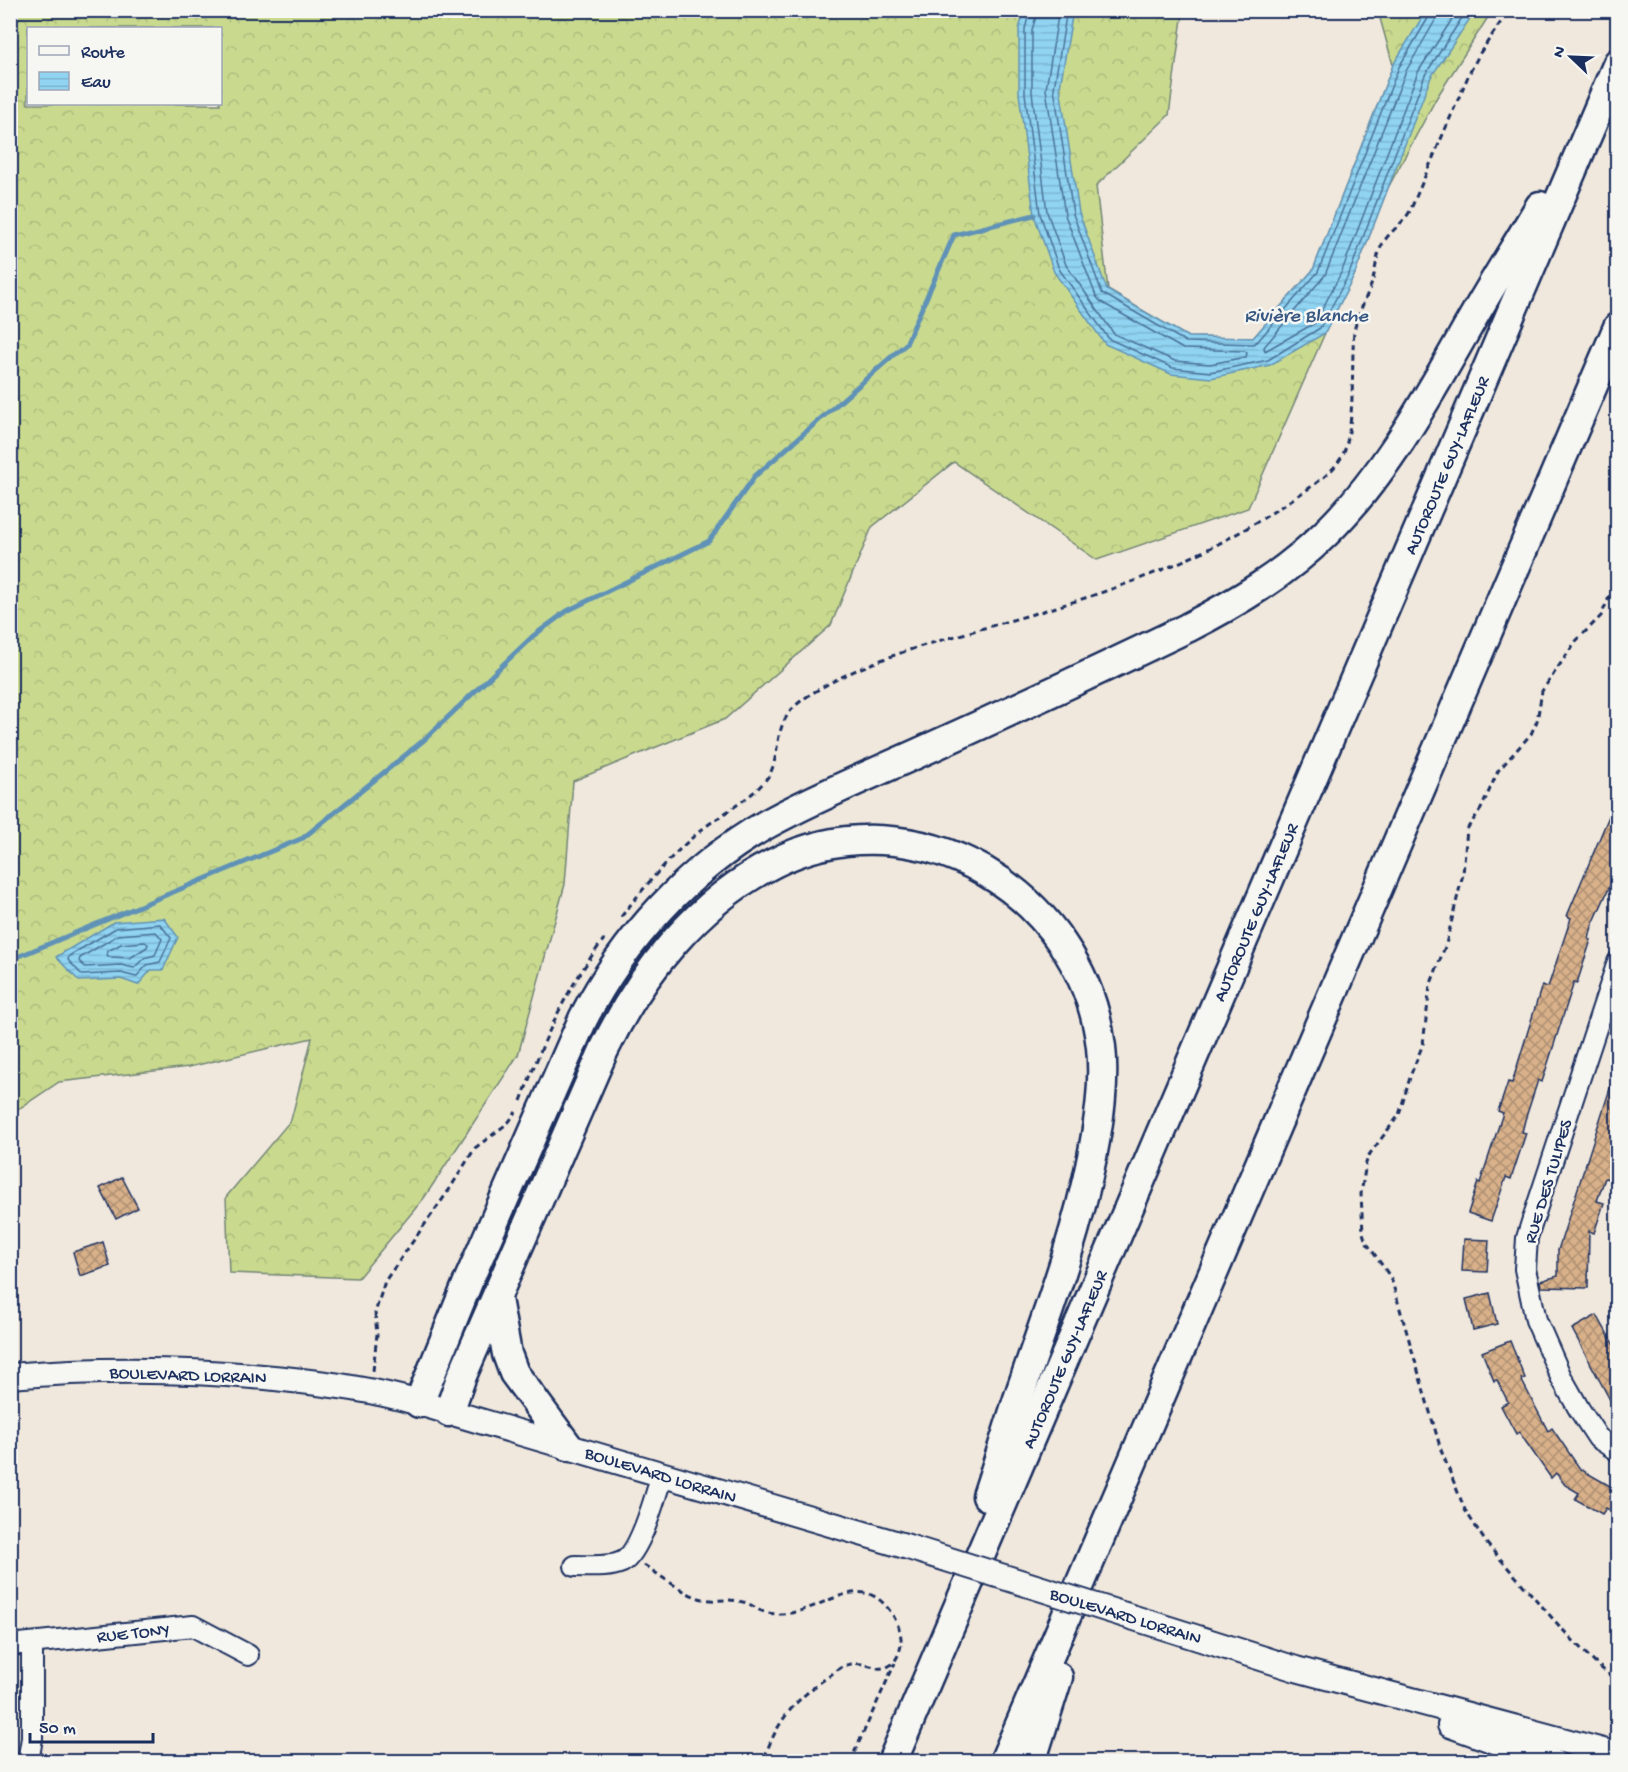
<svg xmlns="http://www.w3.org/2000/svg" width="1628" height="1772" viewBox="0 0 1628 1772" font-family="'Gochi Hand',sans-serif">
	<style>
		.forest { fill: url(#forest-crowns); stroke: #728476; stroke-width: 1.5; fill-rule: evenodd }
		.water { fill: url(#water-rules); stroke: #6192b7; stroke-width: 1.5 }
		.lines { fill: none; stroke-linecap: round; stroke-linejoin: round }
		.shore { stroke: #4a7199; stroke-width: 1.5 }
		.stream { stroke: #6192b7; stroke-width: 5 }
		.building { fill: url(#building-cross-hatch); stroke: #1b2f5e; stroke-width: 1.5 }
		.minor-casing { stroke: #1b2f5e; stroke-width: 24 }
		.major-casing { stroke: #1b2f5e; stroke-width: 28 }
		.highway-casing { stroke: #1b2f5e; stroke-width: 33 }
		.path { stroke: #1b2f5e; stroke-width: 3; stroke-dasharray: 6 4.5; stroke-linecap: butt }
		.minor { stroke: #f6f6f2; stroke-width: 20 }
		.major { stroke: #f6f6f2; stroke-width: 24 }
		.highway { stroke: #f6f6f2; stroke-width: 28 }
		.major-bridge-casing { stroke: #1b2f5e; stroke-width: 28; stroke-linecap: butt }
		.major-bridge { stroke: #f6f6f2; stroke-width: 24 }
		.labels { text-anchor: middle; stroke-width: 5; stroke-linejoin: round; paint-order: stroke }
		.street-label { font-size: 18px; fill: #1b2f5e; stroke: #f6f6f2 }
		.water-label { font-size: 20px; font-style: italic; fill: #385883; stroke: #f6f6f2 }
	</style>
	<defs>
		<pattern id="forest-crowns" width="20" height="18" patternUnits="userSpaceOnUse" patternTransform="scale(1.5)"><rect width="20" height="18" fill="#c9da8e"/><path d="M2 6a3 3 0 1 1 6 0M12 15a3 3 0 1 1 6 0" fill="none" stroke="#acbb7d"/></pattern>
		<pattern id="water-rules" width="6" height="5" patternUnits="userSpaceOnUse" patternTransform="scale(1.5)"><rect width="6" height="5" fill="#90d4f2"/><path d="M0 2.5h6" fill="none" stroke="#7cb6d2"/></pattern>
		<pattern id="building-cross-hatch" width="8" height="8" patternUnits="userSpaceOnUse" patternTransform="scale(1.5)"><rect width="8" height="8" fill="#d8b089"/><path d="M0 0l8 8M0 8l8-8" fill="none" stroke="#ae9073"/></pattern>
	</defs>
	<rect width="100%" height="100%" fill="#f0e8dd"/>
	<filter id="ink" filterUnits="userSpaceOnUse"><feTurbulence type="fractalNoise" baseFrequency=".0167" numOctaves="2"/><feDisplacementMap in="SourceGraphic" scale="12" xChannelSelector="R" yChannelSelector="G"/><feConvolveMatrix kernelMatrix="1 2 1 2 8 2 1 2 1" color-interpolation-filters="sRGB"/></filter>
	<g filter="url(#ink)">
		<path class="forest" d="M11,11H1183L1169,115L1096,186L1108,290L1188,337L1253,338L1313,270L1393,65L1378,11H1492L1437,97L1388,188L1354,276L1325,333L1248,508L1097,560L954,462L872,527L831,625L725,719L573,781L565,884L518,1055L424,1198L358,1278L229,1273L226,1197L291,1120L312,1038L189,1067L59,1082L11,1114ZM28,28H220V104H28Z"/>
		<g class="water">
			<polygon points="1025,11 1073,11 1060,87 1079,213 1107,290 1188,337 1253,338 1313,270 1393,65 1426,11 1475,11 1431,77 1354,276 1325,333 1270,365 1211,378 1171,374 1105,344 1054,272 1034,215 1019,93 1019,28"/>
			<polygon points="164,918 178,937 163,970 151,970 138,985 121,979 79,981 56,957 114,922"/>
		</g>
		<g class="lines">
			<g class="shore">
				<polyline points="1030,10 1025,29 1025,93 1040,214 1059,269 1109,339 1173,368 1210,372 1268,360 1320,328 1349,274 1425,75 1467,10"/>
				<polyline points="1038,10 1032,30 1032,92 1047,212 1066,265 1114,334 1175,361 1210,364 1246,357 1247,353 1245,351 1183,349 1101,302 1096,296 1065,215 1046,89 1059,10"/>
				<polyline points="1067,10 1054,88 1073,214 1102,293 1186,342 1253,344 1258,341 1318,272 1399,67 1430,15 1430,10"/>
				<polyline points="1438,10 1436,19 1406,71 1325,275 1264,347 1265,351 1315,323 1342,271 1418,72 1458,10"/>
				<polygon points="160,924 171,938 160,962 147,965 136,977 121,973 82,975 68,960 69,956 116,928"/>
				<polygon points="156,932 162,939 155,955 144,958 134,968 121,965 85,967 79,961 80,958 118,935"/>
				<polygon points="145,942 148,944 147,947 130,958 110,957 107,955 108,951 121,944"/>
			</g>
			<polyline class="stream" points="10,960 303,838 424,740 533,636 567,611 709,541 755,476 906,344 954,235 1034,215"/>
		</g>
		<g class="building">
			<polygon points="1617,797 1617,876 1613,887 1610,886 1592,926 1589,939 1591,940 1577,983 1574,982 1542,1082 1538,1080 1525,1120 1522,1132 1526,1133 1511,1179 1506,1177 1491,1221 1468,1213 1478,1182 1480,1183 1503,1113 1498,1111 1503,1097 1508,1082 1512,1083 1542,985 1548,987 1571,918 1567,916"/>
			<polygon points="1615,1073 1617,1073 1617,1142 1612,1161 1617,1163 1617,1167 1613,1180 1605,1178 1597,1201 1604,1203 1594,1233 1589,1231 1588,1288 1541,1287 1540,1281 1558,1276 1558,1250"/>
			<polygon points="122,1177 138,1208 116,1219 100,1188"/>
			<polygon points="1464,1239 1489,1240 1487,1272 1462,1271"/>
			<polygon points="103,1242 110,1266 80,1276 73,1252"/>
			<polygon points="1490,1293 1497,1324 1473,1330 1466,1299"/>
			<polygon points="1597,1315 1617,1351 1617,1413 1572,1329"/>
			<polygon points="1510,1341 1525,1378 1521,1379 1548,1431 1552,1428 1580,1469 1617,1490 1617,1504 1613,1512 1606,1508 1602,1514 1575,1499 1579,1493 1565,1485 1556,1473 1551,1478 1519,1432 1516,1434 1501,1406 1508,1402 1497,1380 1494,1381 1482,1352"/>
		</g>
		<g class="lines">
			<defs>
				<g id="minor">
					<polyline points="1618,962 1533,1219 1527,1238 1525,1269 1536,1320 1561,1377 1579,1409 1598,1438 1618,1451"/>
					<path d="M575,1566C589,1566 609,1568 622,1562C640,1553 656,1495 662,1474"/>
					<polyline points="10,1645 193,1626 248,1655"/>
					<polyline points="28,1762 32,1738 32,1643"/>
				</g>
				<g id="major">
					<path d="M10,1376C102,1368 193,1369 284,1379C330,1384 375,1390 419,1403L905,1546"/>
					<polyline points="1125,1615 1296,1669 1618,1755"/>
					<polyline points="1450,1725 1553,1762"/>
				</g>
				<g id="highway">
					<polyline points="497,1299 507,1354 514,1373 568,1446"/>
					<path d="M419,1403L470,1277L583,1019C624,939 688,869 767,824C821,794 880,771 936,745C1020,707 1104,668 1187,628C1238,602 1285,574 1326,533C1387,473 1428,397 1470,323C1492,284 1517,245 1540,206"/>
					<path d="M449,1412L461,1378L604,1050C640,974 698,901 774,863C915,792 1083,893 1101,1047C1105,1083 1099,1121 1092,1157C1076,1239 1046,1317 1019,1396C1008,1429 998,1463 987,1496"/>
					<polyline points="892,1762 1618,63"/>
					<polyline points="1004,1762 1618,327"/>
					<polyline points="1031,1762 1058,1677"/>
				</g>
			</defs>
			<use href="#minor" class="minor-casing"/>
			<use href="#major" class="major-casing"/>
			<use href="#highway" class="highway-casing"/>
			<g class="path">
				<polyline points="1618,576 1601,616 1576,641 1542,691 1537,721 1531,734 1498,771 1481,809 1467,829 1463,874 1446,944 1430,986 1423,1044 1411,1074 1399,1115 1369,1155 1366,1163 1361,1194 1363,1233 1366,1242 1391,1278 1441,1450 1465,1510 1487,1544 1562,1629 1594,1662 1618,1682"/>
				<path d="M621,917C645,886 670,856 700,831C721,814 753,798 768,777C774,768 775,758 777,748C781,716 792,705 819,689C873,658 931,643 991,626C1097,596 1190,568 1282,506C1302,492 1328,479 1341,458C1356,433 1351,363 1354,331C1358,314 1365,300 1372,283C1376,270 1376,255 1383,243C1390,231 1403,224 1410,211L1469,74L1480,53L1509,10"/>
				<path d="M521,1101C544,1039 564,992 604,939"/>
				<polyline points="373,1371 377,1334 375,1313 385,1281 449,1190 475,1148 508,1123 516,1112"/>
				<path d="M644,1565C658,1574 687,1596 703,1599C716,1602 729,1598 743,1602C749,1603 754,1607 759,1610C770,1615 784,1615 795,1612C817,1608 846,1587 869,1594C887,1600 903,1626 901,1645C899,1657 892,1670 878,1668C870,1666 860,1662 851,1664C842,1665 835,1672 828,1677C794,1700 776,1722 763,1762"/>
				<polyline points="850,1762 895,1663"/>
			</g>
			<use href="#minor" class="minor"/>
			<use href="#major" class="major"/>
			<use href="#highway" class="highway"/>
			<defs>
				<polyline id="major-bridge" points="905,1546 1125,1615"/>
			</defs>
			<use href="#major-bridge" class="major-bridge-casing"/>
			<use href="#major-bridge" class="major-bridge"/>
		</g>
	</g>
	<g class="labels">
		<g class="street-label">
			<text transform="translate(1446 465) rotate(-67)" y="6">AUTOROUTE GUY-LAFLEUR</text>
			<text transform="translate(1255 912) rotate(-67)" y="6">AUTOROUTE GUY-LAFLEUR</text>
			<text transform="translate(1547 1181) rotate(-73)" y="6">RUE DES TULIPES</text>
			<text transform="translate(1064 1359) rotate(-67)" y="6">AUTOROUTE GUY-LAFLEUR</text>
			<text transform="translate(188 1374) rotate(2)" y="6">BOULEVARD LORRAIN</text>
			<text transform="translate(661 1474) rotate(17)" y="6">BOULEVARD LORRAIN</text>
			<text transform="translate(1126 1615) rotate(17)" y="6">BOULEVARD LORRAIN</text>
			<text transform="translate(133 1632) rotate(-6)" y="6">RUE TONY</text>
		</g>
		<g class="water-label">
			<text x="1306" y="321">Rivière Blanche</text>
		</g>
	</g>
	<rect width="1628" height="1772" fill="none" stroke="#f6f6f2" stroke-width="36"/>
	<rect x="18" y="18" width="1592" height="1736" fill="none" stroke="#1b2f5e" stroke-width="2" filter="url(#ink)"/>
	<rect x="27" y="27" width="195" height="78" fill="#f6f6f2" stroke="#9ea6b7" stroke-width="1.5"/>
	<rect x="39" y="46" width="30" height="9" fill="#f6f6f2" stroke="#9ea6b7" stroke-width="1.5"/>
	<text x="81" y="57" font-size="18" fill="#1b2f5e">Route</text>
	<rect x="39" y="72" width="30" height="18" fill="url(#water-rules)" stroke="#9ea6b7" stroke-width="1.5"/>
	<text x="81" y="87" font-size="18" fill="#1b2f5e">Eau</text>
	<g transform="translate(1571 57) rotate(293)" stroke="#f6f6f2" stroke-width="4.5" paint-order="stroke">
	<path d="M0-4.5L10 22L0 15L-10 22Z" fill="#1b2f5e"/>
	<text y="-9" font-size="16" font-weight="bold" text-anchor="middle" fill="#1b2f5e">N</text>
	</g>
	<path d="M30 1733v9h123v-9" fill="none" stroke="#1b2f5e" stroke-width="3"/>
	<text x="39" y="1733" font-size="18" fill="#1b2f5e" stroke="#f6f6f2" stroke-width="4.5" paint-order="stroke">50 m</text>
</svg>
